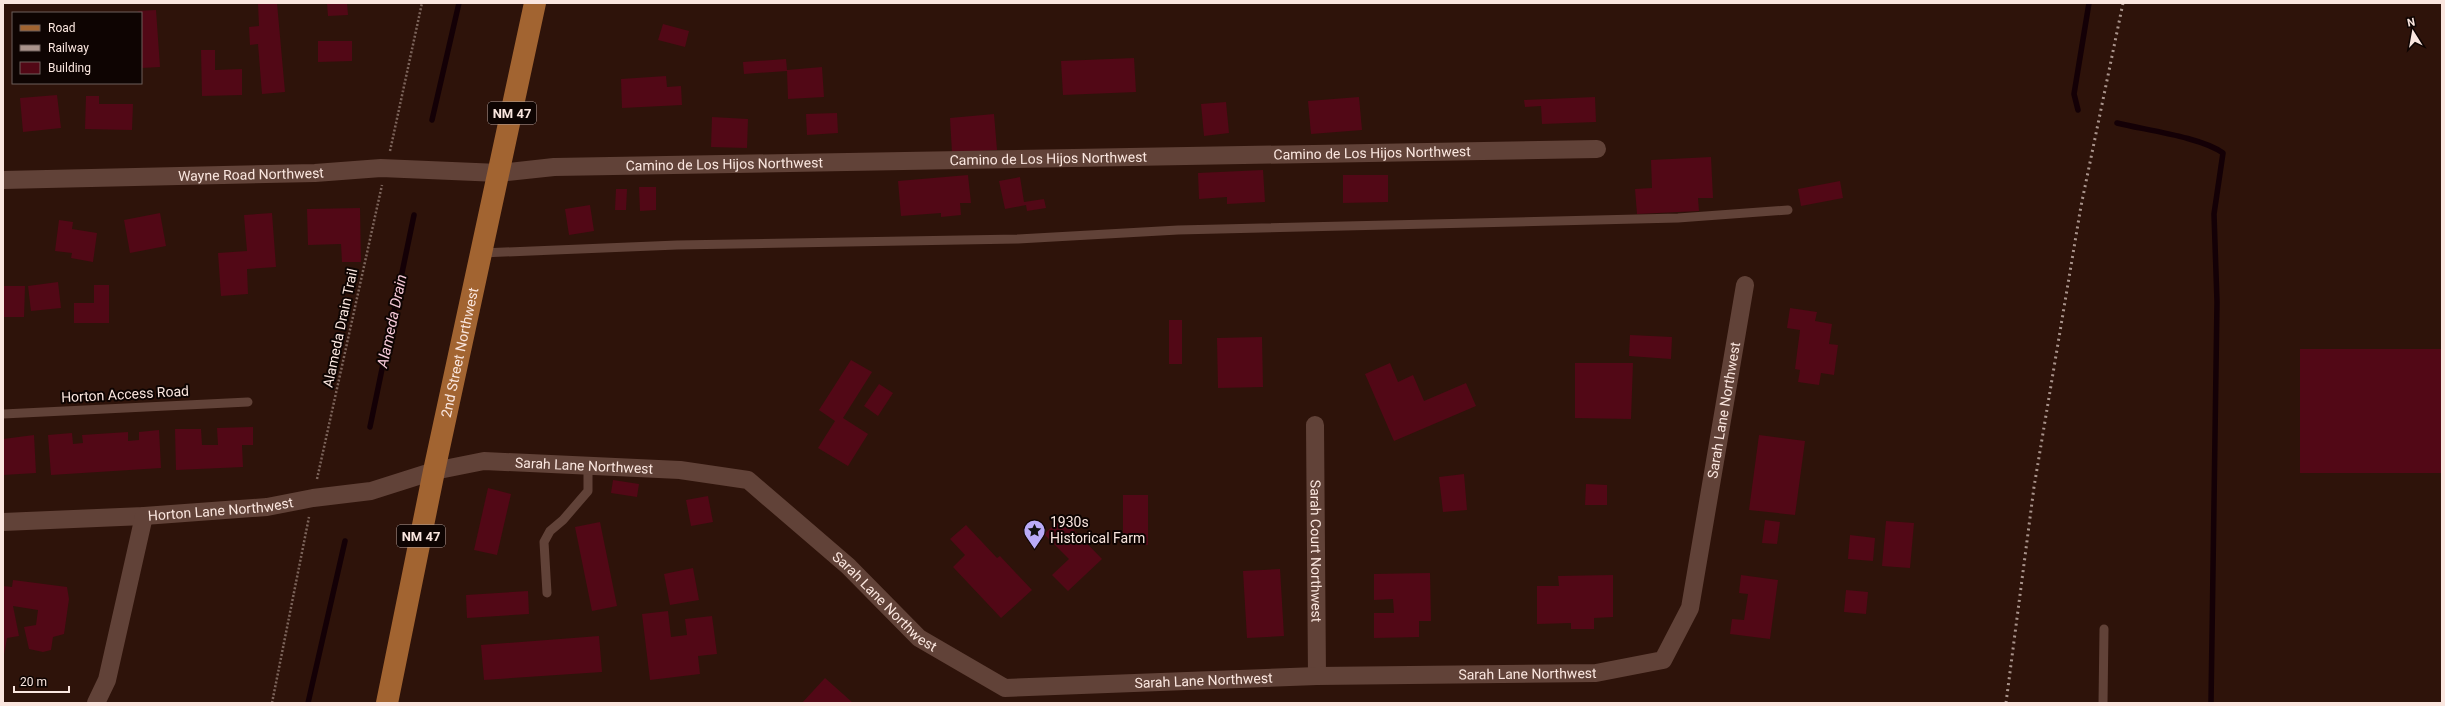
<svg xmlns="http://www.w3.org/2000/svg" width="2445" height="706" viewBox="0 0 2445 706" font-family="Roboto,sans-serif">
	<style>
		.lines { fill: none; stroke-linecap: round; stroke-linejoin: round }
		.stream { stroke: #140006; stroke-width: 5.5 }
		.building { fill: #520816 }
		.path { stroke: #7c645b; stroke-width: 2.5; stroke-dasharray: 2 2; stroke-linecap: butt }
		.lane { stroke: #614238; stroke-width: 9 }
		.street { stroke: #614238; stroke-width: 18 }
		.primary { stroke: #a26431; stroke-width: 22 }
		.rail { stroke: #aa948c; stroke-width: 3; stroke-dasharray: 2 4; stroke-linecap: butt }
		.labels { text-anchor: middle; stroke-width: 4; stroke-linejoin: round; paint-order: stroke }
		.shield { fill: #0e0402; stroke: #b3a29d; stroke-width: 1 }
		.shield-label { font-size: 13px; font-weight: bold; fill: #fae6df }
		.street-label { font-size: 14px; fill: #fae6df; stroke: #0e0402 }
		.poi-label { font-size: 14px; fill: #fae6df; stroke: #0e0402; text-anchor: start }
		.water-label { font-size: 15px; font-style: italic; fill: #f4c8d7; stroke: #0e0402 }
	</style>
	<rect width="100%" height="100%" fill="#2e130a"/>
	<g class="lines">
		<g class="stream">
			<polyline points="2078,110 2074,94 2089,3"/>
			<polyline points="432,120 459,3"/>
			<path d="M2117,123C2145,130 2201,137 2223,153L2214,214L2217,302L2211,703"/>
			<polyline points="370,427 414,215"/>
			<polyline points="308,703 345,541"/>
		</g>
	</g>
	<g class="building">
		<polygon points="258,3 277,3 285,92 262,94 258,44 250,45 249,27 259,26"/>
		<polygon points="327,3 347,3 348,15 328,16"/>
		<polygon points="156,10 160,67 141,68 141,13 137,11"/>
		<polygon points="663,24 689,31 685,47 658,40"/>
		<polygon points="318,41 352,41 352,61 318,62"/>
		<polygon points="201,50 215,50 215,70 242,69 242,95 202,96"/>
		<polygon points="1134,58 1136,92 1063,95 1061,61"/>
		<polygon points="786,59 787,70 822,67 824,97 788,99 787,71 744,74 743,62"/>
		<polygon points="666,76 667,87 681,86 682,105 622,108 621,79"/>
		<polygon points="57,95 61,128 23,132 20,98"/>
		<polygon points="86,96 99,96 99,104 133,104 132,130 85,129"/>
		<polygon points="1359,97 1362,130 1311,134 1308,101"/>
		<polygon points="1595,97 1596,122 1542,124 1541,106 1525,107 1524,100"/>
		<polygon points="1226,102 1229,133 1204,136 1201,104"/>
		<polygon points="837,113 838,133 807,135 806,114"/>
		<polygon points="994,114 997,150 952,153 950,118"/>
		<polygon points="712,117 748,119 747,148 711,147"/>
		<polygon points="1711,157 1713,198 1698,198 1699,211 1637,214 1635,189 1652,188 1651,160"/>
		<polygon points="1263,170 1265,202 1227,204 1227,197 1199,199 1198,173"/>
		<polygon points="968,175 971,203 960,203 961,215 941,217 941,213 901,216 898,181"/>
		<polygon points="1343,175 1388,175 1388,202 1343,203"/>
		<polygon points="1020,177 1024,202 1044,199 1046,208 1027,211 1026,205 1005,209 999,181"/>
		<polygon points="1840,181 1843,198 1801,206 1798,189"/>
		<polygon points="639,187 656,187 656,210 640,211"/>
		<polygon points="616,189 627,189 626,210 615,210"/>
		<polygon points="590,205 594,231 569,235 565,209"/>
		<polygon points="360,208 361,262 342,262 341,244 308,245 307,209"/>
		<polygon points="160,213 166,246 130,253 124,220"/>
		<polygon points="272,213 276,267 247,269 248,294 221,296 218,253 247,251 244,215"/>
		<polygon points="59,220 73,222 72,229 97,233 93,262 71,258 72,253 55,251"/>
		<polygon points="58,282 61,308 31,311 28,286"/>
		<polygon points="94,285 109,285 109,323 74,323 74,303 94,303"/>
		<polygon points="3,286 25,286 24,317 3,317"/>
		<polygon points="1790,308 1817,312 1815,321 1832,324 1829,344 1838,345 1834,375 1821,373 1819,385 1798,382 1800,370 1795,369 1800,330 1787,328"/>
		<rect x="1169" y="320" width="13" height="44"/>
		<polygon points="1630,335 1672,337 1671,359 1629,356"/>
		<polygon points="1262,337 1263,387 1218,388 1217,338"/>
		<rect x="2300" y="349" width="142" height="124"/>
		<polygon points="851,360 872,372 843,418 868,434 848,466 818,448 835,421 819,410"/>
		<polygon points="1390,363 1398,382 1413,375 1424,401 1466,383 1476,406 1394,441 1365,374"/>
		<polygon points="1575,363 1633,363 1631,419 1575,418"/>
		<polygon points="879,384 893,393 878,416 864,406"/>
		<polygon points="253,427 253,445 242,445 243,467 176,470 175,429 201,429 202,445 218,445 217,428"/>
		<polygon points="159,430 161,468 51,475 48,435 72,433 73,444 83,443 82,435 128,432 128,441 139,440 139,432"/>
		<polygon points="34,435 36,473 3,475 3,439"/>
		<polygon points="1759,435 1805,441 1795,515 1749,510"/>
		<polygon points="1464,474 1467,510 1443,512 1439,477"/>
		<polygon points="613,480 639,484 637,497 611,493"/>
		<polygon points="1586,484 1607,485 1607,505 1585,505"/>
		<polygon points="488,488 511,494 497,555 474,550"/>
		<polygon points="1123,495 1148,495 1148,545 1123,544"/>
		<polygon points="708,496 713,522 691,526 686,500"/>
		<polygon points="1062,518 1102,559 1068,591 1052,575 1069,559 1044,534"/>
		<polygon points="1765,520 1780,522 1777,544 1762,543"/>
		<polygon points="1886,521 1914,523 1910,568 1882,566"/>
		<polygon points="600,522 617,606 592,611 575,527"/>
		<polygon points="966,525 997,558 1000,556 1032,590 1001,618 953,567 965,555 950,539"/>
		<polygon points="1850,535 1875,538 1873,561 1848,559"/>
		<polygon points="693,568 699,600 670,605 664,574"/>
		<polygon points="1280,569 1284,636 1247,638 1243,571"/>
		<polygon points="1430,573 1431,621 1419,621 1419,637 1374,638 1374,613 1394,613 1393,599 1374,600 1374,574"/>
		<polygon points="1613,575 1613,617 1594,618 1594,629 1571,629 1571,623 1537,624 1537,586 1559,586 1558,576"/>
		<polygon points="1741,575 1778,580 1770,639 1730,634 1732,619 1744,620 1748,594 1739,593"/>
		<polygon points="13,580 67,587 69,599 64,634 53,637 51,650 43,652 29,649 24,627 36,625 38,610 13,606 19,636 7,638 3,660 3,586 12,587"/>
		<polygon points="1846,590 1868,592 1866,614 1844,612"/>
		<polygon points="528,591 529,614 467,618 466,595"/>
		<polygon points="668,611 671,637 687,635 685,619 712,616 717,654 698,656 700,674 650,680 642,614"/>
		<polygon points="599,636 602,672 484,680 481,645"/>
		<polygon points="825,678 853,703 802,703"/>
	</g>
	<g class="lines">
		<g class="path">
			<polyline points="390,151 422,3"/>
			<polyline points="317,479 382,185"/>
			<polyline points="272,703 309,517"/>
		</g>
		<g class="lane">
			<polyline points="482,253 677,245 1018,239 1178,230 1678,218 1788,210"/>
			<polyline points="3,414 248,402"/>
			<polyline points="547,593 544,542 550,531 563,520 588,491 588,466"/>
			<polyline points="2103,703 2104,629"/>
		</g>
		<g class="street">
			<path id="s1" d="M3,180L315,173L381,168L499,173L554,167L1597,149"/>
			<path id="s2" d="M1315,425L1317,676"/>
			<path id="s3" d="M3,522L144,516L267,507L313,498L371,491L434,471L484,461L680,470L748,480L848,566L919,638L1005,688L1317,676L1596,673L1663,660L1690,608L1745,285"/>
			<polyline points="96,703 107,680 144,516"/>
		</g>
		<path class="primary" id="s4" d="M387,703L434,471L535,3"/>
		<polyline class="rail" points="2006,703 2034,487 2081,206 2123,3"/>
	</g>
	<defs>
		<symbol id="sight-pin" viewBox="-11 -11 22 30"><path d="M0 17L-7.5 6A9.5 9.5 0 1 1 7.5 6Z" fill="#b9abf7" stroke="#0e0402"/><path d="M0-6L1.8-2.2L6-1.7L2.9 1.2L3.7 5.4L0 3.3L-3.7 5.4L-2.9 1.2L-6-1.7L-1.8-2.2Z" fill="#111"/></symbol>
	</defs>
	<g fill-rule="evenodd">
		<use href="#sight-pin" x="1022" y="518" width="25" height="34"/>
	</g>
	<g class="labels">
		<g class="shield">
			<rect x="488" y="102" width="48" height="22" rx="3"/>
			<rect x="397" y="525" width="48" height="22" rx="3"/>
		</g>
		<g class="shield-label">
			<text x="512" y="118">NM 47</text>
			<text x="421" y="541">NM 47</text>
		</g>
		<g class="street-label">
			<text dy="5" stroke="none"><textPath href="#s1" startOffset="1370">Camino de Los Hijos Northwest</textPath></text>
			<text dy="5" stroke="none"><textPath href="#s1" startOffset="1046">Camino de Los Hijos Northwest</textPath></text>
			<text dy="5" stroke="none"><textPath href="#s1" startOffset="722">Camino de Los Hijos Northwest</textPath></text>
			<text dy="5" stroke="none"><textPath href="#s1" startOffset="248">Wayne Road Northwest</textPath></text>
			<text transform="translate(340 328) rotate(-78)" y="5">Alameda Drain Trail</text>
			<text dy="5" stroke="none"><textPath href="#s4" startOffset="358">2nd Street Northwest</textPath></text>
			<text transform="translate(125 394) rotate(-3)" y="5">Horton Access Road</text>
			<text dy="5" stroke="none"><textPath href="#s3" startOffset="2003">Sarah Lane Northwest</textPath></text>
			<text dy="5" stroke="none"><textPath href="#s3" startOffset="587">Sarah Lane Northwest</textPath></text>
			<text dy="5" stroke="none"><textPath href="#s3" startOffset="218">Horton Lane Northwest</textPath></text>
			<text dy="5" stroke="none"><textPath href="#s2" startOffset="126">Sarah Court Northwest</textPath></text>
			<text dy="5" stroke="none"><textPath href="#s3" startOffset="935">Sarah Lane Northwest</textPath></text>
			<text dy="5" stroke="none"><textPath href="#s3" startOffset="1607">Sarah Lane Northwest</textPath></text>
			<text dy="5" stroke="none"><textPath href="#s3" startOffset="1283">Sarah Lane Northwest</textPath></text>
		</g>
		<g class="poi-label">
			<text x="1050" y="527">1930s<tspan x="1050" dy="16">Historical Farm</tspan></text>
		</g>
		<g class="water-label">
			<text transform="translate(392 321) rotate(-78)" y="5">Alameda Drain</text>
		</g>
	</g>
	<rect width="2445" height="706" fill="none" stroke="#fae6df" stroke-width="8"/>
	<rect x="12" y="12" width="130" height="72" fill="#0e0402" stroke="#6c5e5a"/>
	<rect x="20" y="25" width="20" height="6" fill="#a26431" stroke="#6c5e5a"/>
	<text x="48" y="32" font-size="12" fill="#fae6df">Road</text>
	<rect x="20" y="45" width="20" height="6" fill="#aa948c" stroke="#6c5e5a"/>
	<text x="48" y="52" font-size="12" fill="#fae6df">Railway</text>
	<rect x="20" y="62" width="20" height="12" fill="#520816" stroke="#6c5e5a"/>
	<text x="48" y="72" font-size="12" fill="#fae6df">Building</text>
	<g transform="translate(2413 32) rotate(349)" stroke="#0e0402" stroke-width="3" paint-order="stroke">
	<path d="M0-3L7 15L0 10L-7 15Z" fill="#fae6df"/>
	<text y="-6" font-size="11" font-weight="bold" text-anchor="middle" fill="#fae6df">N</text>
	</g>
	<path d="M14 686v6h55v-6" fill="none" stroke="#fae6df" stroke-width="2"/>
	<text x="20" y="686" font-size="12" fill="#fae6df" stroke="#0e0402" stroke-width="3" paint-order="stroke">20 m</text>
</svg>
